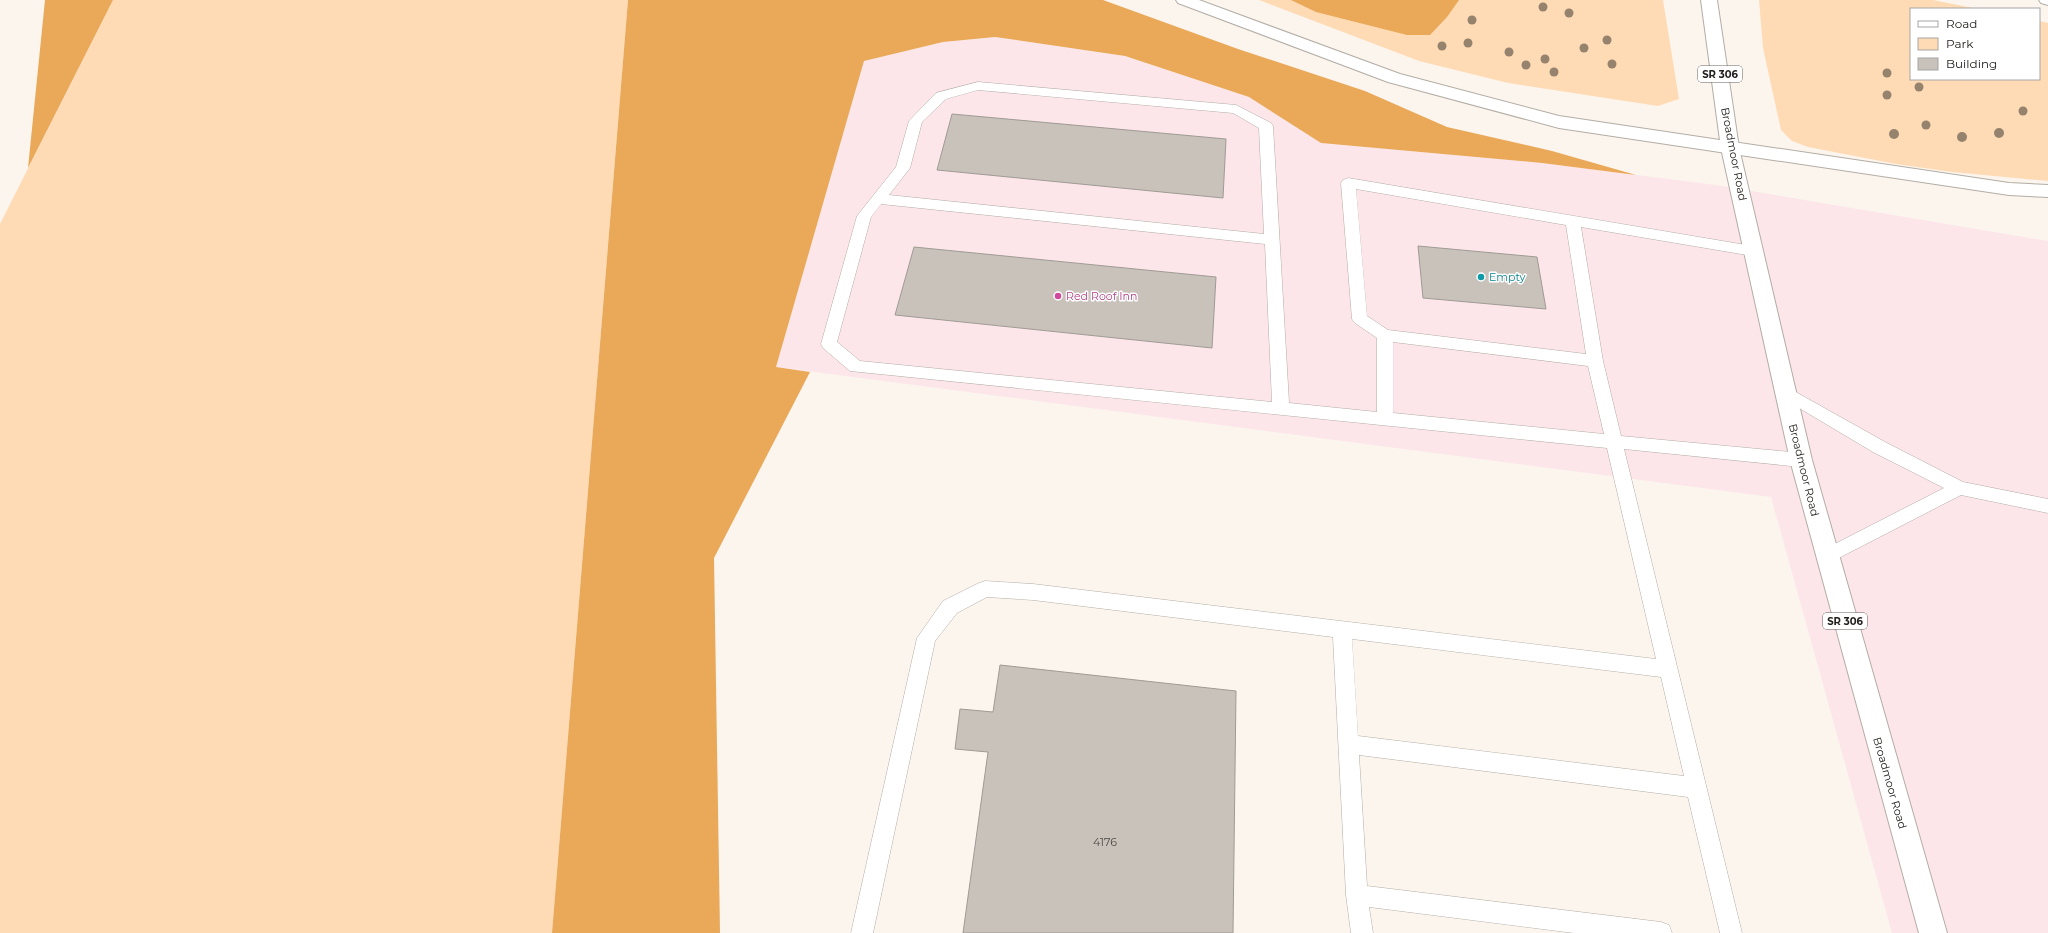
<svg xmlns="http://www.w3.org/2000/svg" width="2048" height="933" viewBox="0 0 2048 933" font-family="Montserrat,sans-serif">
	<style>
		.commercial { fill: #fce6ea }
		.green { fill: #ffdbb5 }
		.forest { fill: #eaa859 }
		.building { fill: #c8c2bb; stroke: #a09a94 }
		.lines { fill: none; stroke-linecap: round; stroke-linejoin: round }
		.lane-casing { stroke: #b3ada6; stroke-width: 1 }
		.primary-casing { stroke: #b3ada6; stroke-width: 2 }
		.highway-casing { stroke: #b3ada6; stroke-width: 2 }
		.lane { fill: #fff; fill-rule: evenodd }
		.primary { fill: #fff; fill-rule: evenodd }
		.highway { fill: #fff; fill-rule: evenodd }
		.tree { fill: #95836d }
		.culture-dot { fill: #0f9aa8; stroke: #fff; stroke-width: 1.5 }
		.hotel-dot { fill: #d1479c; stroke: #fff; stroke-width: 1.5 }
		.labels { text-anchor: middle; stroke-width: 3; stroke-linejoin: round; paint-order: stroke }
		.shield { fill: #fff; stroke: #646361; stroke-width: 1 }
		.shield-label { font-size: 10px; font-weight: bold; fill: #22201d }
		.street-label { font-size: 11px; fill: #22201d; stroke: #fff }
		.culture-label { font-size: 11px; fill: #0d838f; stroke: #fff; text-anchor: start }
		.hotel-label { font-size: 11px; fill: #b23c85; stroke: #fff; text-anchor: start }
		.near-number-label { font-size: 11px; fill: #4c4844 }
	</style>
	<rect width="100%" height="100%" fill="#fcf5ee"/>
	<polygon class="commercial" points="995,37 1124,56 1249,97 1321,143 1542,163 1716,185 2048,241 2048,933 1892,933 1771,497 776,367 864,61 943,42"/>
	<g class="green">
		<polygon points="113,0 628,0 552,933 0,933 0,224"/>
		<polygon points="1259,0 1663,0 1679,99 1658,106 1508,83 1419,61"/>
		<polygon points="1759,0 1933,0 1978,9 1911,9 1911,79 2039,79 2039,21 2048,23 2048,181 1952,172 1896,164 1808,147 1792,141 1781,130 1763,48"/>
	</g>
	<g class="forest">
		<polygon points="45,0 113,0 28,168"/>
		<polygon points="628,0 1103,0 1238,49 1365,91 1447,127 1552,151 1636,175 1542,163 1321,143 1249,97 1125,56 995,37 943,42 864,61 776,367 810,372 714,558 720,933 552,933"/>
		<polygon points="1291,0 1459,0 1447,17 1430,35 1407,35 1316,12"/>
	</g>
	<g class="building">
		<polygon points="952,114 1226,139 1223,198 937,170"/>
		<polygon points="1418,246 1537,257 1546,309 1423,298"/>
		<polygon points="914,247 1216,277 1212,348 895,315"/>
		<polygon points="1000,665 1236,691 1233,933 963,933 988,752 955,749 960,709 993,712"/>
	</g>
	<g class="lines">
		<defs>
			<g id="lane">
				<path d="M978,82L1236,105L1271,123L1273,126L1289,403L1377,412V338L1355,323L1352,319L1341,183L1343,180L1348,178L1758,247L1760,251L1758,255L1753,256L1581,227L1603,361L1621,436L1801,453L1807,455L1809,460L1807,465L1801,467L1624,449L1742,933H1720L1688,797L1359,755L1367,886L1661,922L1669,925L1672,933H1574L1369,907L1373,933H1351L1346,895L1333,637L1033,600L987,597L957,613L935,641L873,933H851L917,638L943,601L979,583L985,581L1033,584L1656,659L1607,448L850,371L823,348L821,344L857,216L896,167L909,121L936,93ZM978,90L1233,113L1259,128L1264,234L889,195L910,168L922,122L946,99ZM1356,189L1566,225L1586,354L1388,330L1367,316ZM881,204L1265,244L1272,402L860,361L837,342L871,217ZM1393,342L1588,366L1604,434L1393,413ZM1352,639L1661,677L1684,776L1358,736Z"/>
				<polygon points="1785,386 1885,442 1963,482 2048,499 2048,513 1961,495 1833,561 1827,564 1821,561 1818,556 1821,551 1944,488 1873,452 1779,396 1777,392 1779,388"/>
			</g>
			<polygon id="primary" points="1701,0 1717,0 1739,148 1812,460 1947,933 1919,933 1790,460 1721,148"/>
			<g id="highway">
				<polygon points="1176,0 1199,0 1400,74 1559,116 2009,183 2048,185 2048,197 2009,195 1559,128 1388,82 1178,3"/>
				<polygon points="2039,0 2048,0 2048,5 2041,3"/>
			</g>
		</defs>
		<use href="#lane" class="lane-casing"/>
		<use href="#primary" class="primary-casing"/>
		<use href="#highway" class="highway-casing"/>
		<use href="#lane" class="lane"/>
		<use href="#primary" class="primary"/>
		<use href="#highway" class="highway"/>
	</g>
	<g class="tree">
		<circle cx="1543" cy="7" r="4.5"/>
		<circle cx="1569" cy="13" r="4.5"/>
		<circle cx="1472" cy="20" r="4.5"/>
		<circle cx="1607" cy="40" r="4.5"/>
		<circle cx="1468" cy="43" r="4.5"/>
		<circle cx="1442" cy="46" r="4.5"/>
		<circle cx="1584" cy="48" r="4.5"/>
		<circle cx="1509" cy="52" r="4.5"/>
		<circle cx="1545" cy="59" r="4.5"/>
		<circle cx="1612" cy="64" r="4.5"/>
		<circle cx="1526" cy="65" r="4.5"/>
		<circle cx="1554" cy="72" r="4.5"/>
		<circle cx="1887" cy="73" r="4.5"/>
		<circle cx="1919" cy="87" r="4.5"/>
		<circle cx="1887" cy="95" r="4.5"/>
		<circle cx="2023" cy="111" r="4.5"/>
		<circle cx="1926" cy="125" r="4.5"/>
		<circle cx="1999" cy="133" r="5"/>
		<circle cx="1894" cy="134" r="5"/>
		<circle cx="1962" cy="137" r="5"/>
	</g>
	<circle class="culture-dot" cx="1481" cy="277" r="4"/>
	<circle class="hotel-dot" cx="1058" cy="296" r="4"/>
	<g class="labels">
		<g class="shield">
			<rect x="1698" y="66" width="44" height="16" rx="3"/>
			<rect x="1823" y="613" width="44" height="16" rx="3"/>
		</g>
		<g class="shield-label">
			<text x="1720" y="78">SR 306</text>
			<text x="1845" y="625">SR 306</text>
		</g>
		<g class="street-label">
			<text transform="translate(1734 154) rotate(79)" y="4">Broadmoor Road</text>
			<text transform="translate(1804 470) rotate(76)" y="4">Broadmoor Road</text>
			<text transform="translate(1890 783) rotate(74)" y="4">Broadmoor Road</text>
		</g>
		<g class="culture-label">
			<text x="1489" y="281">Empty</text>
		</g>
		<g class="hotel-label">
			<text x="1066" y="300">Red Roof Inn</text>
		</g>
		<g class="near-number-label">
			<text x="1105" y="846">4176</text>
		</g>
	</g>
	<rect x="1910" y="8" width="130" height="72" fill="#ffffff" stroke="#a7a6a5"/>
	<rect x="1918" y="21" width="20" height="6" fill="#ffffff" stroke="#a7a6a5"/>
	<text x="1946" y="28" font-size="12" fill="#22201d">Road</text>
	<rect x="1918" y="38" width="20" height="12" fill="#ffdbb5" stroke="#a7a6a5"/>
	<text x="1946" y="48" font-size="12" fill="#22201d">Park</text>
	<rect x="1918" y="58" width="20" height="12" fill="#c8c2bb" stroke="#a7a6a5"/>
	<text x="1946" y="68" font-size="12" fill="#22201d">Building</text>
</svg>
